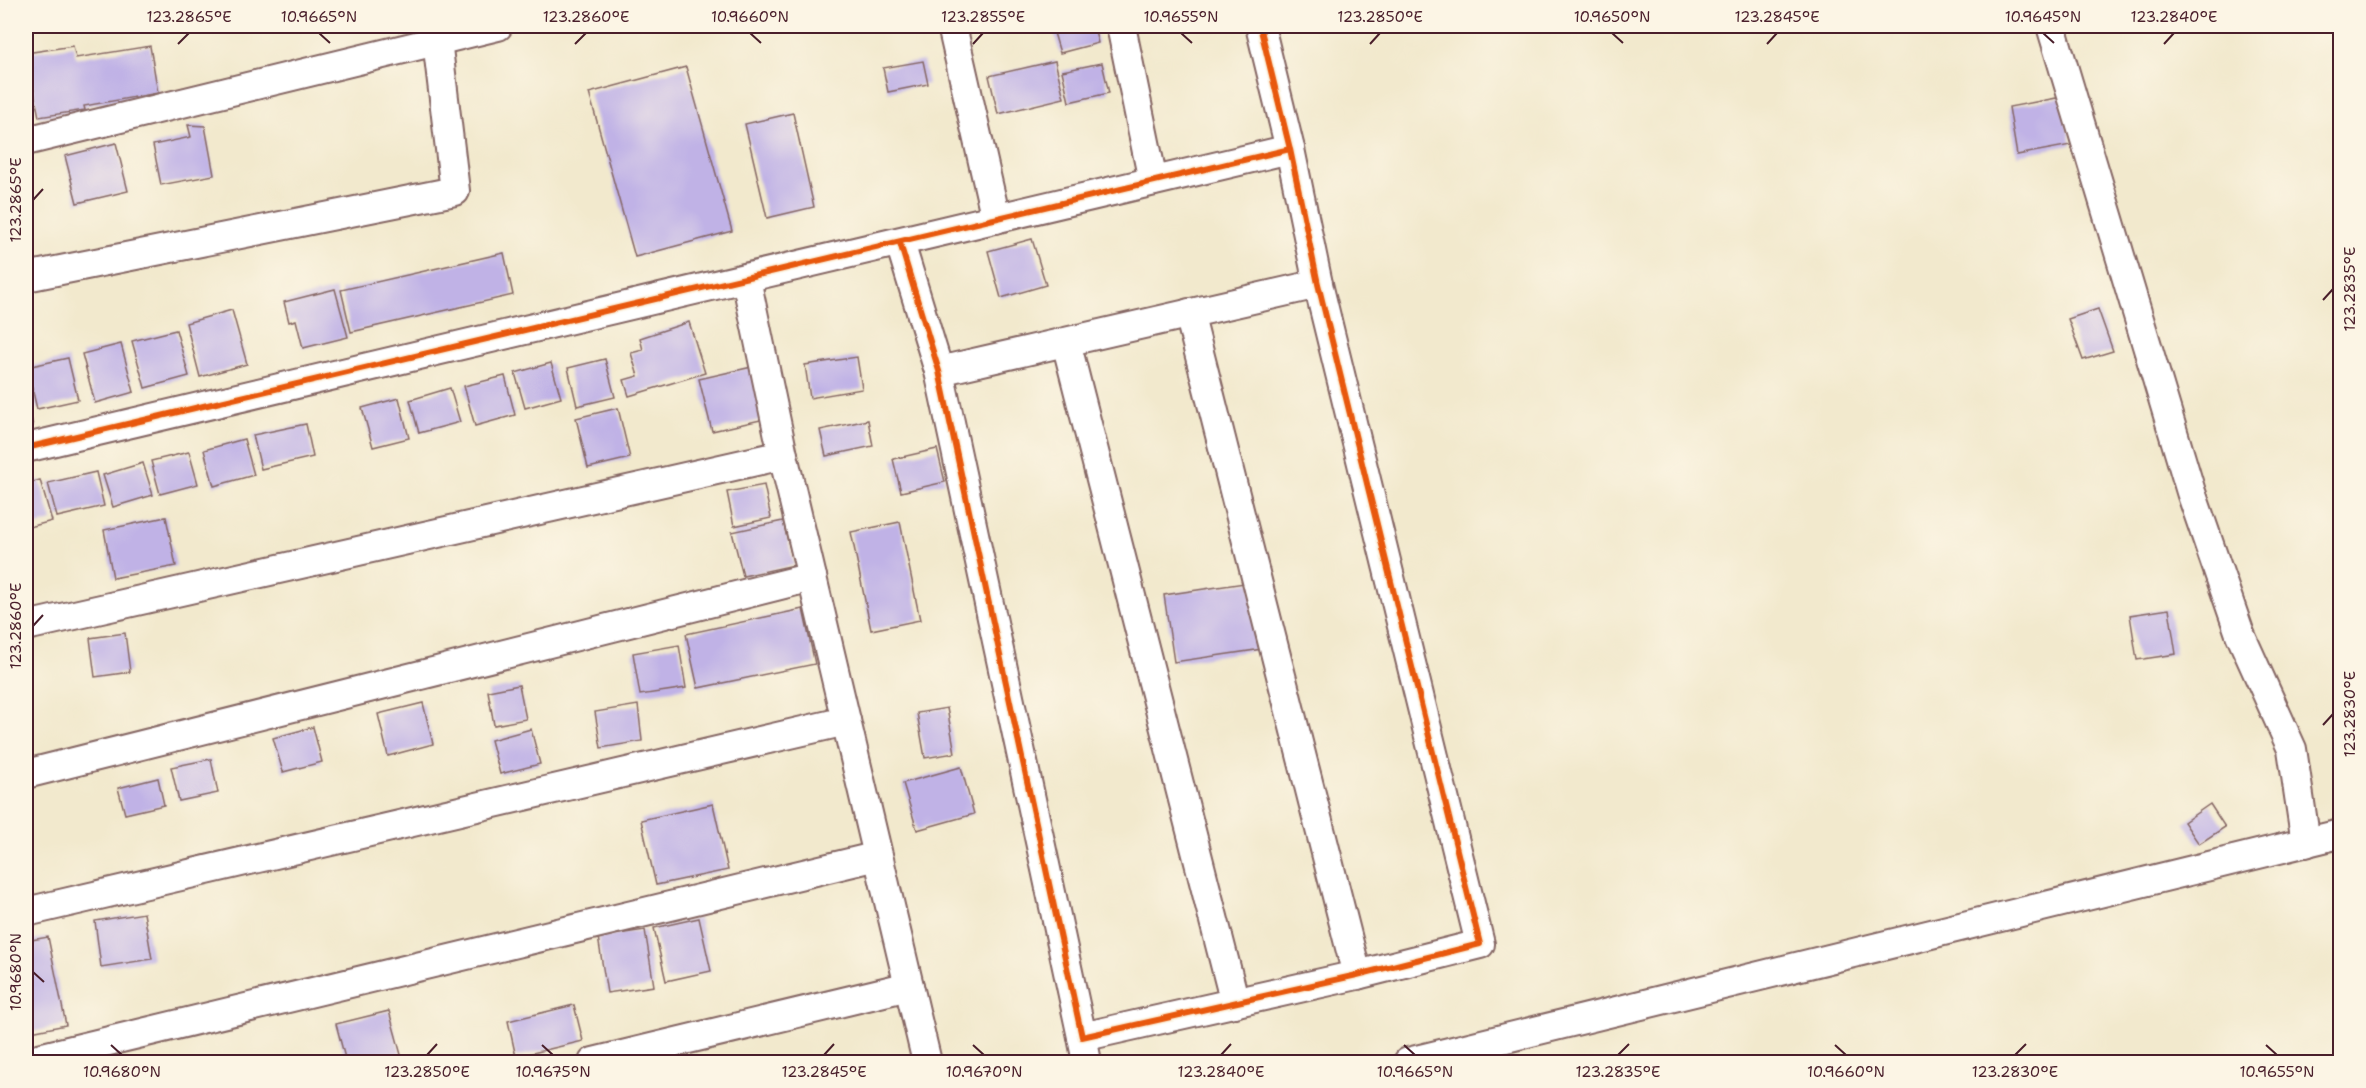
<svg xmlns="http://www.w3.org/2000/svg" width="2366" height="1088" viewBox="0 0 2366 1088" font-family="'Shantell Sans',sans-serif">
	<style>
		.building { fill: #c0b2e6 }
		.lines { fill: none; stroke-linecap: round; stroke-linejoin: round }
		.minor-casing { stroke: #856664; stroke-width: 32 }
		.minor { stroke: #fff; stroke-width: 28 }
		.cycleway-casing { stroke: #fcf5e5; stroke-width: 10 }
		.cycleway { stroke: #e8590c; stroke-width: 6 }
		.ticks { fill: none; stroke: #4a1f2b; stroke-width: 2 }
		.neatline { fill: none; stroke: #4a1f2b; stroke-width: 2 }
		.ticks-label { font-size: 15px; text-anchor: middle; fill: #4a1f2b }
	</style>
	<rect width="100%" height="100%" fill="#fcf5e5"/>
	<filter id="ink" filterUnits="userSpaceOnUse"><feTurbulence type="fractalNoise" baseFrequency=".0167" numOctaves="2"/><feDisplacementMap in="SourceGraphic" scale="12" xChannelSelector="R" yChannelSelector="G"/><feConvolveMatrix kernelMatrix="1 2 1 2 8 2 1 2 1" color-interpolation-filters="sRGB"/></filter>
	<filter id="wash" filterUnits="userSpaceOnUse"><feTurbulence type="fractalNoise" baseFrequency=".008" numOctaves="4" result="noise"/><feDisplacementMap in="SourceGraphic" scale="24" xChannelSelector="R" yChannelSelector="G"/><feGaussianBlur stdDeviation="1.35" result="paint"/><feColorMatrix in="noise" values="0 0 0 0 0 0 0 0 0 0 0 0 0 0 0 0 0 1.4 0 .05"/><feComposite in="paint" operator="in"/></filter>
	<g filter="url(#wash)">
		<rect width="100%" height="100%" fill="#f2e9cd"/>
		<g id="blocks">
			<g class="building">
				<polygon points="1052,26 1094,26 1098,43 1060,53"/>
				<polygon points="73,46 76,58 150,46 158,93 84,106 85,110 39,117 26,53"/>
				<polygon points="923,61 928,84 888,92 883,68"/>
				<polygon points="1055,61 1064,98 998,114 989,76"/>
				<polygon points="1102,63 1109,93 1069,102 1062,71"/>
				<polygon points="686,67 732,231 635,257 589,93"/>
				<polygon points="2062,97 2071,145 2017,155 2009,107"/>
				<polygon points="793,113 814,207 767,218 745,124"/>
				<polygon points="188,125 205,126 214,175 161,185 153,145 191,137"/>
				<polygon points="116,143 128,191 77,203 65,156"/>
				<polygon points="1032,239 1046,285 1001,298 988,251"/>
				<polygon points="504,253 513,295 351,332 341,290"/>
				<polygon points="335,289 348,337 303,348 296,320 289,322 284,302"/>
				<polygon points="2098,309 2113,351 2083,360 2068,319"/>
				<polygon points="232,310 247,364 200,377 186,323"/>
				<polygon points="689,322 705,373 629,396 624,380 638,376 631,353 643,350 640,338"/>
				<polygon points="176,330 189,376 145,388 132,341"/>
				<polygon points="121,344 134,392 95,403 82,354"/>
				<polygon points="857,357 862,389 810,398 805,365"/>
				<polygon points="68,358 78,400 37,409 27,367"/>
				<polygon points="605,359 615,397 577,406 568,368"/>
				<polygon points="551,363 561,398 525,408 515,373"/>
				<polygon points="752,367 765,419 712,431 699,379"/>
				<polygon points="505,376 515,415 475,426 464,386"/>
				<polygon points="450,388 460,422 419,433 410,400"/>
				<polygon points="26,396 33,426 26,428"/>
				<polygon points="399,398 409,438 373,447 362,408"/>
				<polygon points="618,408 630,458 588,468 576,418"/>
				<polygon points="868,420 873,446 826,456 820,430"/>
				<polygon points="306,424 313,457 261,469 253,435"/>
				<polygon points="244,439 254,475 214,486 204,450"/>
				<polygon points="937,449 945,482 901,492 893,459"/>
				<polygon points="189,452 198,484 160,494 151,461"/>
				<polygon points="143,463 153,495 113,507 103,475"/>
				<polygon points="96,472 104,506 57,517 48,483"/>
				<polygon points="40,480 52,521 26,528 26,484"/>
				<polygon points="764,485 771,518 734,526 727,492"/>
				<polygon points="166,517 176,566 113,578 104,530"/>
				<polygon points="783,521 794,565 743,576 732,532"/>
				<polygon points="900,522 920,620 871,630 851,532"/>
				<polygon points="1251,582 1262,649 1174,662 1164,595"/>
				<polygon points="803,609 815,664 698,688 686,634"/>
				<polygon points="2169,609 2176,654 2137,660 2130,615"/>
				<polygon points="125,633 130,672 95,677 90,638"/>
				<polygon points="679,645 686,688 640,695 633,653"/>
				<polygon points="519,685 526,719 494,725 488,691"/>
				<polygon points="423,703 433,744 388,756 378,714"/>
				<polygon points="638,705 642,741 601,748 595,712"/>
				<polygon points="947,708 955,753 925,758 917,713"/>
				<polygon points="313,727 322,762 283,772 273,738"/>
				<polygon points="531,729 540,764 500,774 491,740"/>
				<polygon points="211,759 218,793 179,801 171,767"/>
				<polygon points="961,767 974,814 917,830 903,783"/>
				<polygon points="158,778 164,805 125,814 118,788"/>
				<polygon points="713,804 728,870 656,885 641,820"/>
				<polygon points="2210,804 2225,827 2199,844 2184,822"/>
				<polygon points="144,913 152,959 101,967 95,921"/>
				<polygon points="699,918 711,971 666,981 654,928"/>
				<polygon points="645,930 654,986 607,993 598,937"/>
				<polygon points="48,937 66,1025 26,1033 26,941"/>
				<polygon points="574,1005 583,1041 516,1057 508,1021"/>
				<polygon points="389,1011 403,1062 346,1062 336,1024"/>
			</g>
		</g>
	</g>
	<g filter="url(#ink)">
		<use href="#blocks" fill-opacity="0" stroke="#856664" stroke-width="1.5"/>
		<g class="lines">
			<defs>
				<g id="minor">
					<polyline points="952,26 996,219"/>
					<polyline points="1121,26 1153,181"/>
					<polyline points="2051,26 2191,492 2240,634 2292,749 2306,843"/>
					<polyline points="26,141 498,26"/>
					<polyline points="900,243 939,371 1082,1037 1357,975 1480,944 1318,284 1290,149 1260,26"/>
					<polyline points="26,277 455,191 437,40"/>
					<polyline points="1189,313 1357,975"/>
					<polyline points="1066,342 1235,1003"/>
					<polyline points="939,371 1318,284"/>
					<polyline points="26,448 1290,149"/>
					<polyline points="26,626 783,455"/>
					<polyline points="26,774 812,577"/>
					<polyline points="26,912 846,721"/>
					<polyline points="909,986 927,1062"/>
					<polyline points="1082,1037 1087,1062"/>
					<polyline points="26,1061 878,856"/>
					<polyline points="593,1062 909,986 783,455 746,279"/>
					<polyline points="1408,1062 2340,834"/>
				</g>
			</defs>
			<use href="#minor" class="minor-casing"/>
			<use href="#minor" class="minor"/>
			<defs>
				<g id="cycleway">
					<polyline points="900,243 939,371 1082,1037 1357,975 1480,944 1318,284 1290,149 1260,26"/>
					<polyline points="26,448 1290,149"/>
				</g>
			</defs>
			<use href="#cycleway" class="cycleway-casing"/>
			<use href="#cycleway" class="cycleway"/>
		</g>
	</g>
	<path class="ticks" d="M319,33L330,43M750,33L761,43M1181,33L1192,43M1612,33L1623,43M2043,33L2054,43M178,44L189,33M575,44L586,33M973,44L983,33M1370,44L1380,33M1767,44L1777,33M2164,44L2174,33M33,200L43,189M2323,300L2333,289M33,626L43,615M2323,725L2333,714M33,972L44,982M111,1045L122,1055M542,1045L553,1055M973,1045L984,1055M1404,1045L1415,1055M1835,1045L1846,1055M2266,1045L2277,1055M427,1055L437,1044M824,1055L834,1044M1221,1055L1231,1044M1618,1055L1629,1044M2015,1055L2026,1044"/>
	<rect width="2366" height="1088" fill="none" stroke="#fcf5e5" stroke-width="66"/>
	<rect x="33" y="33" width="2300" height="1022" class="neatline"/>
	<g class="ticks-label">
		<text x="189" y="22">123.2865°E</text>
		<text x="319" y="22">10.9665°N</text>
		<text x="586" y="22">123.2860°E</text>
		<text x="750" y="22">10.9660°N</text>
		<text x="983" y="22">123.2855°E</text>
		<text x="1181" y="22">10.9655°N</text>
		<text x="1380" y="22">123.2850°E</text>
		<text x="1612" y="22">10.9650°N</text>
		<text x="1777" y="22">123.2845°E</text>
		<text x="2043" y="22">10.9645°N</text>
		<text x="2174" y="22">123.2840°E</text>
		<text transform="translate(16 200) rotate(-90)" y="5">123.2865°E</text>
		<text transform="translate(2350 289) rotate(-90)" y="5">123.2835°E</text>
		<text transform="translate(16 626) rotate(-90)" y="5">123.2860°E</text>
		<text transform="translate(2350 714) rotate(-90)" y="5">123.2830°E</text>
		<text transform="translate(16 972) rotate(-90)" y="5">10.9680°N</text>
		<text x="122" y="1077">10.9680°N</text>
		<text x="427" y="1077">123.2850°E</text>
		<text x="553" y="1077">10.9675°N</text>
		<text x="824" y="1077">123.2845°E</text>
		<text x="984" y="1077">10.9670°N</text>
		<text x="1221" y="1077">123.2840°E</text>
		<text x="1415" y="1077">10.9665°N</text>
		<text x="1618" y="1077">123.2835°E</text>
		<text x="1846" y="1077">10.9660°N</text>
		<text x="2015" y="1077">123.2830°E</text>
		<text x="2277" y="1077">10.9655°N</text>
	</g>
</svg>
